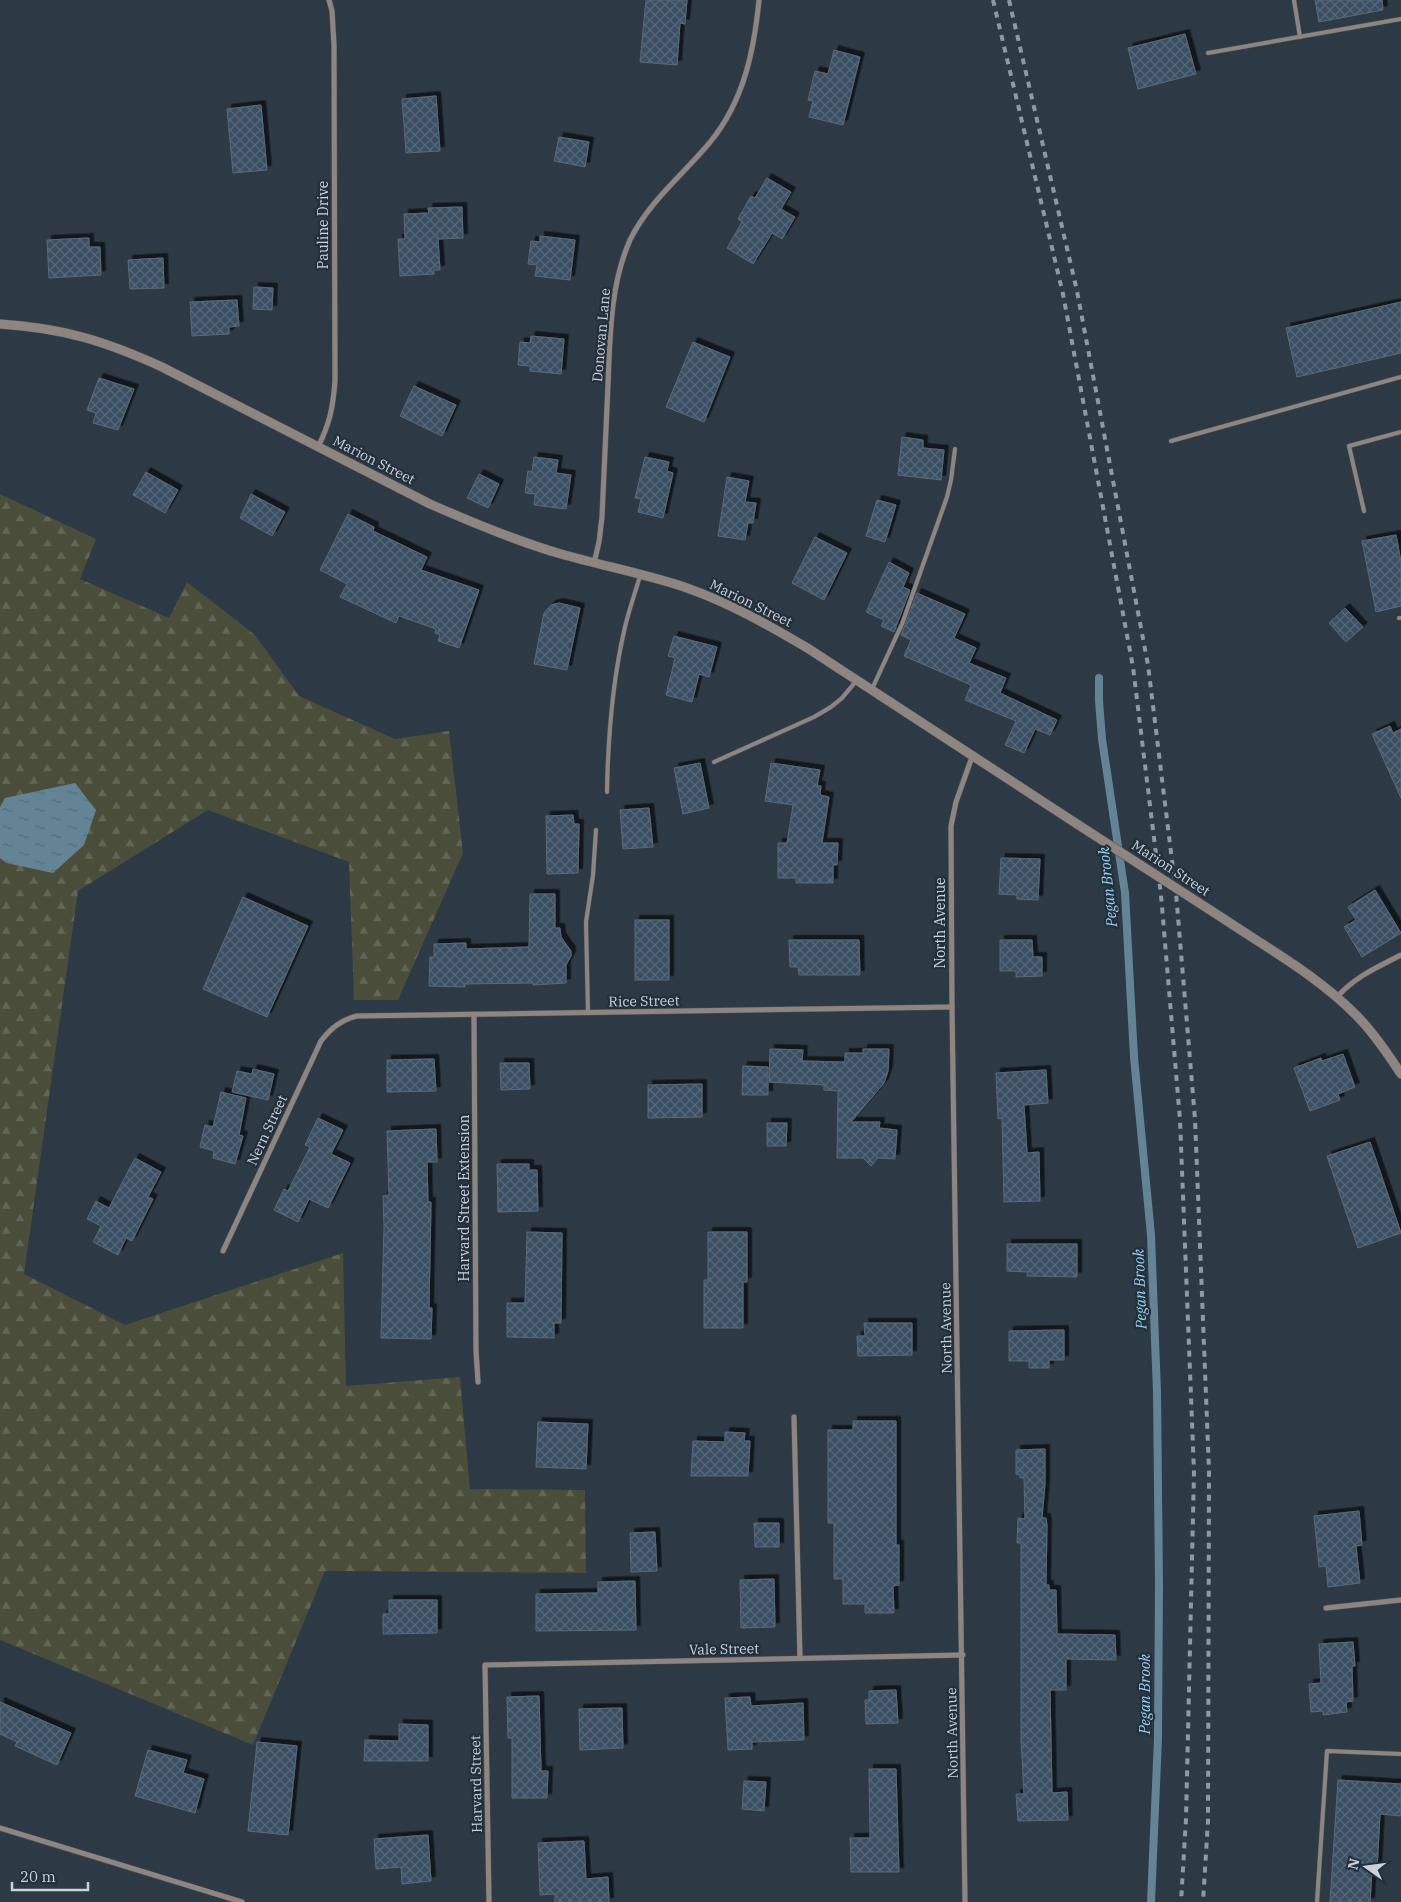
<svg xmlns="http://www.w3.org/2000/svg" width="1401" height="1902" viewBox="0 0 1401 1902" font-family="'IBM Plex Serif',serif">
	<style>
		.forest { fill: url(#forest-firs) }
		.water { fill: url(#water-ripples) }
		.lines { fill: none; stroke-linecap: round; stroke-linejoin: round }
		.stream { stroke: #648394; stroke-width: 8 }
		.building { fill: url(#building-cross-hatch); stroke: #5b6977; filter: url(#shadow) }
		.service-casing { stroke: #495560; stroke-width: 5 }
		.minor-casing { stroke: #495560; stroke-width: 6 }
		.tertiary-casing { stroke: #495560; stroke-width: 10 }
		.service { stroke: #8e8581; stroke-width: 4 }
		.minor { stroke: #8e8581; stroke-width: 5 }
		.tertiary { stroke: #8e8581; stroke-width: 9 }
		.rail { stroke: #9099a3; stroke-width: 4; stroke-dasharray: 6 6; stroke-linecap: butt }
		.tertiary-bridge-casing { stroke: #495560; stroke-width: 10; stroke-linecap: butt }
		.tertiary-bridge { stroke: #8e8581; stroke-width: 9 }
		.labels { text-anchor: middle; stroke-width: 4.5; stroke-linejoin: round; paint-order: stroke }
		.street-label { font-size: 14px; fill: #cbd2da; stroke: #232f3b }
		.water-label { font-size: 15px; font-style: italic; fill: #98d3f2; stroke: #232f3b }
	</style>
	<defs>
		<pattern id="forest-firs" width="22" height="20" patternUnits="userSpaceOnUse" patternTransform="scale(1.25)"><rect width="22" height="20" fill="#494d3a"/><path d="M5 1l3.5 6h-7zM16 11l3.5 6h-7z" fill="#626656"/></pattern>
		<pattern id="water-ripples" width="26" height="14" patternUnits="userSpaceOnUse" patternTransform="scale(1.25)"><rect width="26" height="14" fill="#648394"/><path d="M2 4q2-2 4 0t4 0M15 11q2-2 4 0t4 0" fill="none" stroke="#566b77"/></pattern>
		<pattern id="building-cross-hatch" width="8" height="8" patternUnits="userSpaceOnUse" patternTransform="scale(1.25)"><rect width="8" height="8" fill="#3a4f64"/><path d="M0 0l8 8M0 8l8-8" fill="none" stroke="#55677a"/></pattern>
		<filter id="shadow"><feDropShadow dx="4.5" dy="-4.5" stdDeviation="0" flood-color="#0009"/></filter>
	</defs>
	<rect width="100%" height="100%" fill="#2d3945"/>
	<polygon class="forest" points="0,494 96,539 80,579 169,618 187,582 255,635 299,696 395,739 449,731 463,853 398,1000 354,1000 349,862 208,810 78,891 24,1274 125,1325 343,1253 346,1386 460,1377 470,1489 585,1490 586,1573 325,1571 253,1745 0,1640"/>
	<polygon class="water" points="75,783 96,810 84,845 53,873 6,863 0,858 0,807 5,798"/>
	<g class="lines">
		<polyline class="stream" points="1099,678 1099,701 1102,739 1125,893 1134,1057 1151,1235 1157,1392 1159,1584 1158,1738 1151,1902"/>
	</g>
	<g class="building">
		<polygon points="646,0 687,0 685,24 680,23 677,65 640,62"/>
		<polygon points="1315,0 1382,0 1383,10 1319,22"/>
		<polygon points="1185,34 1196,74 1138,89 1128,48"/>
		<polygon points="834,50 860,57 843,125 809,117 813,101 808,100 815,71 828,74"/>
		<polygon points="436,96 440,151 406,153 402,99"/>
		<polygon points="261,105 267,170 233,173 227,109"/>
		<polygon points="559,137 589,142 585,167 554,161"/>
		<polygon points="767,178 791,192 781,209 795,217 782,239 772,233 753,264 727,248 742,222 738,219 751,196 755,198"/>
		<polygon points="462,207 463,238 438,239 440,270 434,270 434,274 400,276 398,239 405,239 404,214 429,213 428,208"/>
		<polygon points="540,236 575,240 570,280 535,276 537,265 528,264 531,241 540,242"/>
		<polygon points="89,238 89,247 100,247 101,275 49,278 47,240"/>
		<polygon points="163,258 164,288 130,289 128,260"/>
		<polygon points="254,287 273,288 272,310 253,309"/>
		<polygon points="237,300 239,326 229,327 229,334 192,336 190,302"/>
		<polygon points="1401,302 1401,353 1297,377 1286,328"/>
		<polygon points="531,336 564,339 561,374 530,371 530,366 518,365 520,342 530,343"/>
		<polygon points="693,342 730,357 704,422 666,407"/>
		<polygon points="99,378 134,389 118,430 93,423 96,413 87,410"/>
		<polygon points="414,386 456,405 442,436 400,416"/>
		<polygon points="902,437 923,440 923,448 944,450 941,480 898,475"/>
		<polygon points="534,457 558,460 556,473 571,475 566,509 534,505 535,494 525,493 528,471 532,472"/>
		<polygon points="645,457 669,462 667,471 673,473 663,518 638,512 641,499 635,498"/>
		<polygon points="146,472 178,490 165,513 133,495"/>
		<polygon points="479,474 499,484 488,508 467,498"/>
		<polygon points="727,477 749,481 745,502 756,503 753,523 748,523 745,540 718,536"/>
		<polygon points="251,494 285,512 272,536 240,518"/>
		<polygon points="877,500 896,505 885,542 866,536"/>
		<polygon points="348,514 374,527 373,531 427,557 421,570 479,590 459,648 438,641 440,635 435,633 436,629 399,616 396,623 340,597 347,584 320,570"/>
		<polygon points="1396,535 1401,562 1401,606 1376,612 1362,541"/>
		<polygon points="815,537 847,553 824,600 792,583"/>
		<polygon points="889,562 909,573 903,587 910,590 894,632 881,626 884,620 866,612"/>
		<polygon points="917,593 965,614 954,638 976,648 969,663 1006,678 1000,693 1057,720 1050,735 1035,729 1024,753 1005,745 1016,721 965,700 971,685 904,656 911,640 901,635"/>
		<polygon points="559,603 580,608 567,670 534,664 544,613 551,605"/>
		<polygon points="1345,608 1363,627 1346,642 1329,623"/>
		<polygon points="674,636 717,647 709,677 699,674 692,702 666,695 675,658 668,656"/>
		<polygon points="1390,726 1393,733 1401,729 1401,798 1372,734"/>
		<polygon points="700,763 709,808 683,814 674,768"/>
		<polygon points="771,763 820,770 817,786 821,786 820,795 829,797 822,843 838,843 837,865 833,865 833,883 796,883 796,878 778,878 778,843 787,843 793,805 765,801"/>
		<polygon points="649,808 653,847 623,849 620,810"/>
		<polygon points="573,815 574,824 579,824 578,873 547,874 546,816"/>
		<polygon points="1001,858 1040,859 1038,900 1017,899 1017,895 999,894"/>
		<polygon points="1375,890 1401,933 1362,957 1344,927 1356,920 1348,907"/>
		<polygon points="530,894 555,894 555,928 560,928 561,937 571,951 571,956 566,965 566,983 533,985 533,983 465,984 465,987 429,986 430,957 434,957 434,944 466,943 466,949 529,947"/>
		<polygon points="243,897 308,926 267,1017 203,989"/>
		<rect x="635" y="920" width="34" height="60"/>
		<polygon points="789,940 859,940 860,975 799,975 798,967 790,967"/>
		<polygon points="1000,940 1032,940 1033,957 1042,957 1042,976 1016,977 1016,971 1000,971"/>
		<polygon points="770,1049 803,1050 802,1061 845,1062 845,1053 863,1053 863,1049 889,1049 888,1071 884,1083 851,1122 880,1122 879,1128 897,1130 895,1159 878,1158 871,1166 863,1158 837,1158 838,1091 824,1090 824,1085 769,1082"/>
		<polygon points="1343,1054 1355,1087 1338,1094 1340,1100 1310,1111 1294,1068 1321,1058 1322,1061"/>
		<polygon points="434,1059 436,1091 387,1092 387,1060"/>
		<polygon points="500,1063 529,1063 530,1089 501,1090"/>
		<polygon points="743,1066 768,1067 768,1095 742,1095"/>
		<polygon points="253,1069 274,1074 268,1100 232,1092 237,1071 252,1074"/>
		<polygon points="1046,1070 1048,1103 1024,1105 1027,1153 1039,1152 1040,1201 1004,1202 1002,1118 998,1119 996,1073"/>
		<polygon points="702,1084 702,1117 648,1118 648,1085"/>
		<polygon points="221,1092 246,1098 239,1135 243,1136 235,1164 213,1158 214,1151 200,1147 205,1125 213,1127"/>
		<polygon points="318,1118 343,1130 331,1154 350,1163 328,1208 309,1199 298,1222 274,1210 284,1189 288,1191 310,1147 305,1145"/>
		<polygon points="767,1123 787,1123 786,1146 767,1146"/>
		<polygon points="436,1129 437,1162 427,1162 428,1202 431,1202 429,1308 432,1308 431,1339 381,1338 384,1226 383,1196 389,1195 387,1131"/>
		<polygon points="1370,1142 1401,1233 1358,1248 1327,1156"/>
		<polygon points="135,1158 161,1172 148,1197 153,1199 132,1241 126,1238 118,1255 93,1242 101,1226 87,1219 96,1201 109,1208"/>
		<polygon points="497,1164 529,1164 529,1170 537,1170 538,1211 498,1212"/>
		<polygon points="527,1232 562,1233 561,1323 554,1323 554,1338 507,1337 507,1303 525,1303"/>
		<polygon points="708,1232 747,1232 747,1282 743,1282 743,1328 704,1328 704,1280 708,1280"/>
		<polygon points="1007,1244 1077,1244 1077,1277 1027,1276 1028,1272 1007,1271"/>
		<polygon points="864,1323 912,1323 912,1355 858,1356 857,1336 865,1336"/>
		<polygon points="1064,1330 1064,1360 1049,1360 1049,1368 1029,1368 1029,1361 1009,1361 1009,1331"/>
		<polygon points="853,1421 896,1421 896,1545 899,1545 899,1585 893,1586 894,1613 865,1613 865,1604 843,1604 843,1579 834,1579 834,1523 828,1523 828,1430 853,1430"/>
		<polygon points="538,1422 588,1424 586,1469 536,1467"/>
		<polygon points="725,1432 745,1433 744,1441 750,1441 748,1476 691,1476 693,1441 725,1442"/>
		<polygon points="1045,1449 1045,1484 1042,1518 1046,1518 1047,1525 1046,1585 1049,1585 1049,1590 1056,1590 1057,1634 1115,1635 1116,1660 1066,1659 1066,1690 1050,1690 1052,1793 1067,1792 1068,1820 1018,1821 1016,1794 1024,1794 1021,1740 1021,1543 1017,1543 1018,1518 1025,1519 1024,1478 1020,1478 1020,1475 1016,1474 1016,1450"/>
		<polygon points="1359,1511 1362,1545 1356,1546 1360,1583 1328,1587 1326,1566 1319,1567 1314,1516"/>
		<polygon points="754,1523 779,1523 779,1547 755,1547"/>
		<polygon points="655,1532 657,1571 631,1572 630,1533"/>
		<polygon points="774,1579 775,1627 741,1628 740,1580"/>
		<polygon points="635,1581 636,1630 536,1631 536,1594 598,1593 598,1582"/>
		<polygon points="389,1600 437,1600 437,1633 383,1634 383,1614 389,1614"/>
		<polygon points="1353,1642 1355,1666 1352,1666 1353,1701 1346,1702 1347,1712 1323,1715 1323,1711 1311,1712 1309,1684 1321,1683 1319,1644"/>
		<polygon points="896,1690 898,1723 866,1724 865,1700 869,1700 869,1691"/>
		<polygon points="539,1696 541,1771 548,1771 547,1798 512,1798 512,1738 508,1738 507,1697"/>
		<polygon points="750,1697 751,1706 803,1703 804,1740 752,1742 752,1749 728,1750 725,1698"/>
		<polygon points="0,1702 71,1733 57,1765 15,1746 17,1742 0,1734"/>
		<polygon points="622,1708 623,1748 580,1750 579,1709"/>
		<polygon points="399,1724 428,1725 428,1761 364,1761 365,1740 399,1741"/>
		<polygon points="257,1742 297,1746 288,1835 248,1831"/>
		<polygon points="148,1750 187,1760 183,1773 204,1779 195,1813 135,1796"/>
		<polygon points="869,1769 896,1769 899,1872 851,1872 850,1838 870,1838"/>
		<polygon points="1338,1780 1401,1784 1401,1816 1380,1814 1377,1870 1372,1870 1370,1902 1330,1902"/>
		<polygon points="744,1781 766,1782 764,1811 742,1809"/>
		<polygon points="428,1835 431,1881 402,1884 401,1867 376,1869 374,1839"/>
		<polygon points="584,1841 586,1879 608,1877 609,1902 555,1902 555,1894 540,1895 538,1843"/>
	</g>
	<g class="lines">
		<defs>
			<g id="service">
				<polyline points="1294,0 1300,37"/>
				<polyline points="1208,53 1401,19"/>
				<polyline points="1171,441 1401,377"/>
				<polyline points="1364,511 1349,446 1401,432"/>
				<polyline points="1399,618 1401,618"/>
				<polyline points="872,689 902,624 947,497 951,480 955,449"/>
				<polyline points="714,762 814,717 831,707 842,698 857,680"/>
				<path d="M607,792C608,737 612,682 625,627C629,610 635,593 640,576"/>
				<polyline points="588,1013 586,922 593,875 596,830"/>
				<polyline points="1317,1902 1327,1751 1401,1754"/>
			</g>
			<g id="minor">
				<path d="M318,447C330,423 333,407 335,381L334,45L332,11L329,0"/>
				<path d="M594,563L599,542L602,517C604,473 606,429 608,385C610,337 610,285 630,240C649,201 684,174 711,141C744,100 754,51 759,0"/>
				<path d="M1337,997C1356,976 1376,968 1401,955"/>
				<polyline points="474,1015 476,1351 478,1382"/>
				<path d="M223,1251L321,1041C331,1028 341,1020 357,1016L952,1007"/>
				<polyline points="794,1417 800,1658"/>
				<polyline points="1326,1608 1401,1600"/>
				<polyline points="0,1828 242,1902"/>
				<polyline points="489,1902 485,1665 963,1655"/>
				<polyline points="965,1902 952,1007 951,826 956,802 972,757"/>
			</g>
			<g id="tertiary">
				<path d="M0,324C63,328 105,341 162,367L430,504C473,523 516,541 561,554C603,566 646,574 687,588C730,603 770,626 809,649L1077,824"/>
				<path d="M1224,919C1269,949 1319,977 1357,1016C1374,1033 1388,1054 1401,1074"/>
			</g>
		</defs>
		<use href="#service" class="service-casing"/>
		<use href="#minor" class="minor-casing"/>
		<use href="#tertiary" class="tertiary-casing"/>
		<use href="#service" class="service"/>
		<use href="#minor" class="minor"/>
		<use href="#tertiary" class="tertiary"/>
		<g class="rail">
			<polyline points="993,0 1063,294 1133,667 1161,895 1180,1120 1194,1472 1186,1819 1181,1902"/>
			<polyline points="1009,0 1077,291 1148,665 1176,893 1195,1119 1209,1471 1208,1821 1203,1902"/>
		</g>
		<defs>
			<polyline id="tertiary-bridge" points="1077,824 1224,919"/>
		</defs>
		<use href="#tertiary-bridge" class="tertiary-bridge-casing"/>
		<use href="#tertiary-bridge" class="tertiary-bridge"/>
	</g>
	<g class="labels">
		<g class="street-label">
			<text transform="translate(323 225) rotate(-90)" y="5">Pauline Drive</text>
			<text transform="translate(601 335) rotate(-85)" y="5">Donovan Lane</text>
			<text transform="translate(374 460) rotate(27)" y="5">Marion Street</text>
			<text transform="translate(751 603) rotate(26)" y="5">Marion Street</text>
			<text transform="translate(1171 868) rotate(33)" y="5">Marion Street</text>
			<text transform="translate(940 923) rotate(-90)" y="5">North Avenue</text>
			<text transform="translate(644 1001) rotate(-1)" y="5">Rice Street</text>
			<text transform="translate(267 1130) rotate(-65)" y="5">Nern Street</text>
			<text transform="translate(464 1198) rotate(-90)" y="5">Harvard Street Extension</text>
			<text transform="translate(946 1328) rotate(-91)" y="5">North Avenue</text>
			<text transform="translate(724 1649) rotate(-1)" y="5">Vale Street</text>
			<text transform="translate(952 1733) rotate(-91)" y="5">North Avenue</text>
			<text transform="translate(476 1784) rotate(-91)" y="5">Harvard Street</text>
		</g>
		<g class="water-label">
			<text transform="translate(1108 887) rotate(-96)" y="5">Pegan Brook</text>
			<text transform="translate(1140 1289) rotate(-92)" y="5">Pegan Brook</text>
			<text transform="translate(1145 1694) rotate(-90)" y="5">Pegan Brook</text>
		</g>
	</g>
	<g transform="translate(1366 1867) rotate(284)" stroke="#232f3b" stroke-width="4" paint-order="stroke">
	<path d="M0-4L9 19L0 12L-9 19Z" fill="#cbd2da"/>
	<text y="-8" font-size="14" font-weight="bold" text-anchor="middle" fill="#cbd2da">N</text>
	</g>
	<path d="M12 1882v8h76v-8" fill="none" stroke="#cbd2da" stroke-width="2.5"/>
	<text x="20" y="1882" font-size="15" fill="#cbd2da" stroke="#232f3b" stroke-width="4" paint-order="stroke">20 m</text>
</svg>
